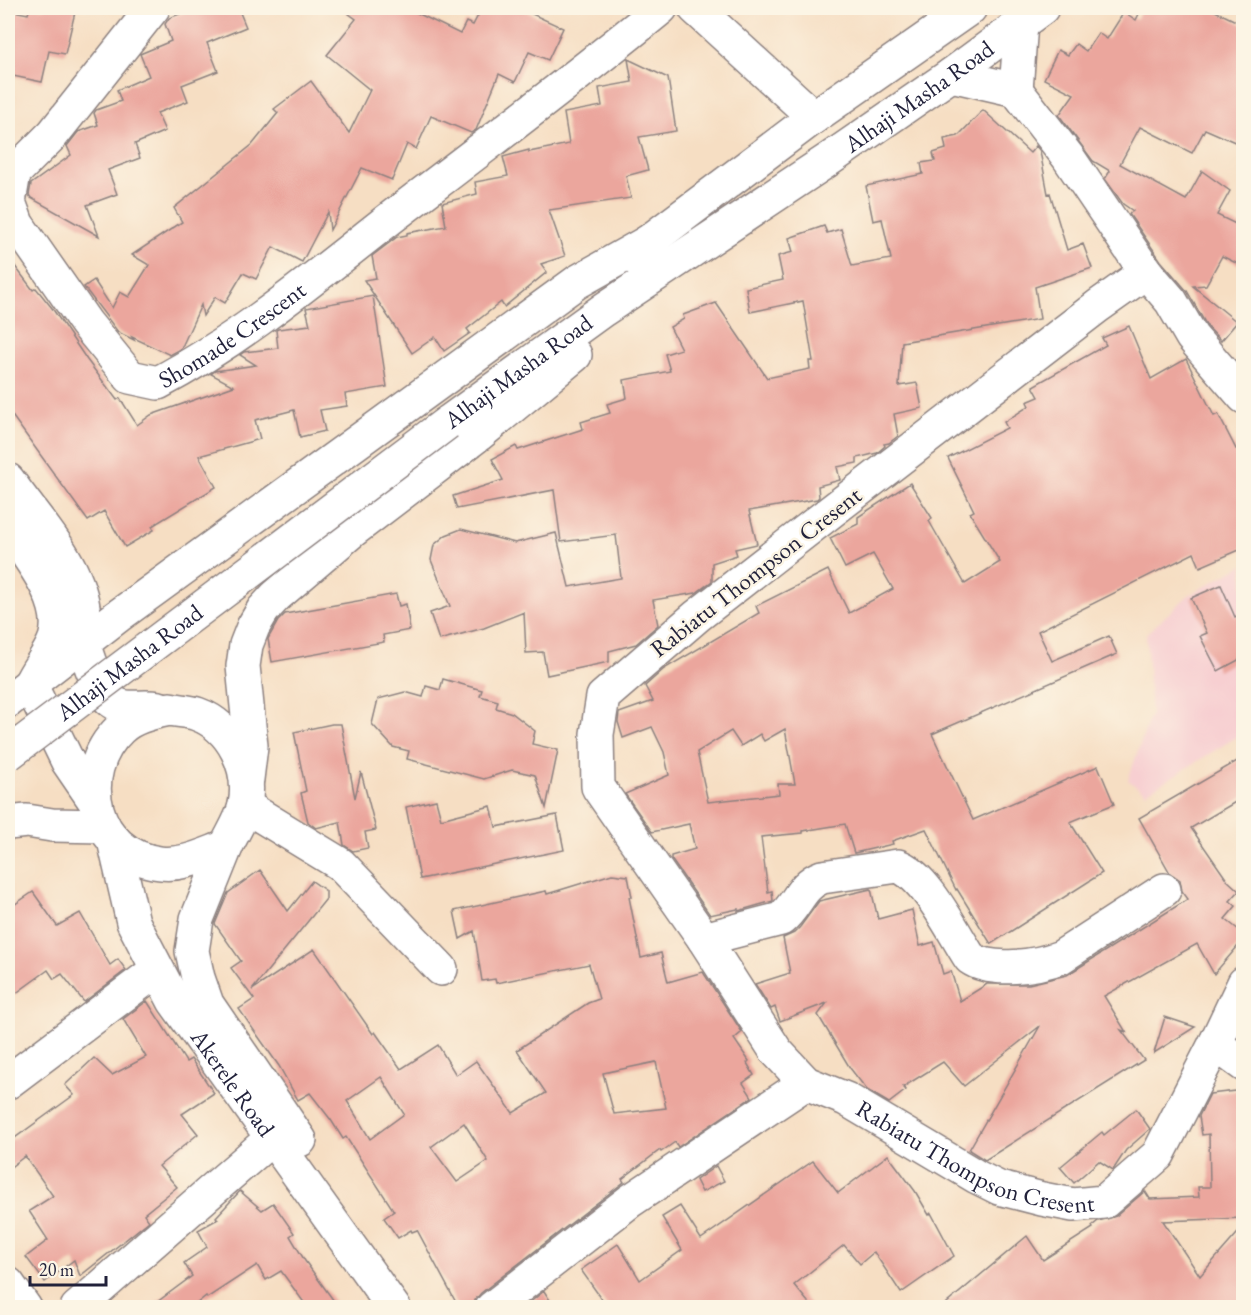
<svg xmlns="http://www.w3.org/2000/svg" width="1251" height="1315" viewBox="0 0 1251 1315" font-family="'EB Garamond',serif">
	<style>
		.built { fill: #f7cfd1 }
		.building { fill: #eba69d; fill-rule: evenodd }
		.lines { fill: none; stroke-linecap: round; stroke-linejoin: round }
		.minor-casing { stroke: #8c807f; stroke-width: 36 }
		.major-casing { stroke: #8c807f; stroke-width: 36 }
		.minor { stroke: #fff; stroke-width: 33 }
		.major { stroke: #fff; stroke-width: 33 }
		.minor-bridge-casing { stroke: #8c807f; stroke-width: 36; stroke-linecap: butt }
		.minor-bridge { stroke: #fff; stroke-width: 33 }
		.labels { text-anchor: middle; stroke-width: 5; stroke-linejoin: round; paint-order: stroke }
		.street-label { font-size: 24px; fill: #22223b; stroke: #fcf5e5 }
	</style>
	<rect width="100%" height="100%" fill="#fcf5e5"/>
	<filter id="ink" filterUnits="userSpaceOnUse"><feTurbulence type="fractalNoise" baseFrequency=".0167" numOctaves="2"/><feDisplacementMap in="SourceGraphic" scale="12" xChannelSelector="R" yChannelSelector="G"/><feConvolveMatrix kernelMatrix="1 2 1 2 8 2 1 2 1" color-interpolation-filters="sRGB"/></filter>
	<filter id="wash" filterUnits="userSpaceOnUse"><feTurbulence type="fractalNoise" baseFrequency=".008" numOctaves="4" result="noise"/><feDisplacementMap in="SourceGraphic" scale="24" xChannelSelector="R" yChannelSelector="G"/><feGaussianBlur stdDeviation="1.35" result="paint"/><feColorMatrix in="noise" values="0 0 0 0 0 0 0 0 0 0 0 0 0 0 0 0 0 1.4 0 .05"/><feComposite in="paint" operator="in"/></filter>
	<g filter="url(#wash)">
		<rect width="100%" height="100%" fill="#f6dec3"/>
		<polygon class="built" points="1243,565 1243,733 1146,793 1128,780 1151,713 1146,634 1189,595"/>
		<g id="blocks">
			<g class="building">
				<polygon points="30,8 76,8 65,54 49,51 42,82 8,75 8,10 28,14"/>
				<polygon points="195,8 238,8 246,27 207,43 218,71 182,85 188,101 157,113 165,131 135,144 140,158 108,170 117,194 87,205 99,236 31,198 29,195 31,184 71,155 67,146 78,132 98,125 94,113 96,110 121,101 117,90 149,76 140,54 171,41 165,24 169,18"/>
				<polygon points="341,8 407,8 460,34 466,22 473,25 482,8 519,8 563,28 548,60 529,52 515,82 499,74 476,130 471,133 431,116 416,149 407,144 392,180 362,168 330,230 328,212 302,262 273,247 256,279 243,273 225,303 215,297 203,316 201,305 181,349 170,355 132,337 134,340 118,332 84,287 94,280 112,308 120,292 129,297 149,265 132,255 182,222 174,208 252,145 278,113 274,109 311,81 349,133 370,90 327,55 356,19"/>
				<polygon points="1142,8 1209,8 1244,25 1244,146 1205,129 1192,153 1140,127 1120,164 1186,200 1202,171 1230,191 1217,215 1244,228 1244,267 1222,256 1206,285 1193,286 1237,322 1221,341 1207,326 1187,291 1161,261 1129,214 1133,211 1123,204 1105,179 1110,171 1093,161 1059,115 1074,94 1044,79 1058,50 1068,55 1076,44 1086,51 1098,33 1107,39 1124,12 1136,20"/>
				<polygon points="628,59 668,78 676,131 639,137 648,170 626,176 631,198 549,210 565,256 541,264 547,272 504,307 501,302 467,329 470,333 444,351 435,337 412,353 364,280 376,278 372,256 397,237 407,235 407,233 446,226 442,203 477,194 475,182 508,176 503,157 529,150 529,152 569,144 564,113 602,106 599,88 632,82"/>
				<polygon points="983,110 1030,153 1036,146 1040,151 1048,194 1050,193 1067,250 1083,244 1092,268 1035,287 1040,319 902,342 899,386 917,383 922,408 894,414 898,436 889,443 884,444 885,446 877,453 857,458 857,463 837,467 840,480 818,486 819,497 817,499 749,511 757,544 735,549 737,555 712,563 712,581 696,593 653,600 658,625 636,644 609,651 609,662 547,675 543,652 526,653 524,612 484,628 439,640 430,613 450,606 431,560 434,545 446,535 461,529 515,543 556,533 569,587 621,578 616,535 561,542 554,490 457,509 453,496 503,480 492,459 516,446 518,450 583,429 581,422 610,413 607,404 627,398 624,380 670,371 665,354 681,349 670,327 684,319 683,315 716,303 767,378 810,369 809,361 813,361 803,301 750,312 746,288 783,280 778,256 793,252 789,238 824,226 827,233 841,229 852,266 891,259 882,219 873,221 866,186 923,174 921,163 935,161 933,153 946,149 944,139 958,136"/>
				<polygon points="8,257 33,290 36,288 52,308 87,360 117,400 120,398 137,425 151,415 234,386 211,374 215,371 256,365 240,355 244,352 278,348 276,330 278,329 310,325 306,308 373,296 387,387 345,394 347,406 320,410 325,431 300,437 294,410 255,420 260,439 199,456 216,487 152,526 154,530 125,547 104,511 88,521 8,410"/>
				<path d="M1129,326L1151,379L1186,359L1214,416L1218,414L1236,449L1244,446V548L1200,567L1194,553L1038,631L1052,661L1109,636L1117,654L932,734L973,820L1098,766L1114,804L1070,822L1102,873L991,944L957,889L956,890L926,829L892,841L893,844L854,853L845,824L803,831V833L761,837L768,892L772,891L773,901L738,911V909L710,915L671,859V856L695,849L689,824L652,832L625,794L669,775L664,752L652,727L623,738L618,722L619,713L653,701L645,686L664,669L759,613L756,606L828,570L849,613L893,589L873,554L845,568L830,538L858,524V517L910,483L932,518L929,521L965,584L1000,562L970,513L974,511L948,458L1007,428L1004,422L1029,406L1027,402L1039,397L1033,386L1106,345L1102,338ZM785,729L795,784H778L779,794L708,802L697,752L731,731L741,746L760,734L764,741Z"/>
				<polygon points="1221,585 1235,617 1244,612 1244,657 1218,671 1200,636 1207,633 1191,598"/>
				<polygon points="396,594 399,606 406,604 410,630 383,635 384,642 272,662 268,639 278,621 285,614"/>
				<polygon points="443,679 482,690 480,696 498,701 496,708 512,713 535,731 532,744 558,750 546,808 535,775 512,770 484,779 407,759 409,751 393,747 372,724 378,699 405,692 423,697 426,686 440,690"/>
				<polygon points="332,724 341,724 355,798 361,772 376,830 365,832 368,848 353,851 344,845 340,822 316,828 308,822 301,793 306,791 294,732"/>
				<polygon points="1244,757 1244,797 1191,828 1227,880 1239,891 1230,901 1236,906 1225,919 1244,934 1244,939 1214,974 1197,944 1104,996 1126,1032 1121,1030 1144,1060 985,1160 969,1150 1040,1026 964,1086 943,1062 903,1087 906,1090 889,1103 867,1090 850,1068 818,1015 827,1003 780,1021 775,1007 771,1009 755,984 790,973 783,938 794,933 800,927 819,901 871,889 878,919 912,910 920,946 934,942 943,974 951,971 960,1001 987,984 1029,984 1067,975 1188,899 1182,891 1180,880 1170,873 1139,818"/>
				<polygon points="436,800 441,819 491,806 496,827 557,815 564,850 420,879 406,807"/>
				<path d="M260,870L288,911L312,881L326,891V899L252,990L314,949L373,1034L375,1032L401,1069L438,1045L456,1075L476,1061L513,1113L546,1093L517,1050L588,1003L599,999L589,964L496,983L495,979L482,981L474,931L460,939L454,911L546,891L547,894L612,874L628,876L632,897H629L641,958L661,953L668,982L703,972L742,1032L734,1039L749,1061L747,1063L754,1075L743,1083L752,1097L678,1147L675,1142L661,1152L660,1150L622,1179L624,1182L481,1293L475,1300L474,1308H459L417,1230L412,1232L411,1230L398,1238L384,1218L394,1211L346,1137L343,1139L331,1120L310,1093L298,1100L279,1066L239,1009L254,999L231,968L241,961L215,924L228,893ZM656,1062L666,1108L614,1114L603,1073ZM381,1077L404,1114L370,1139L347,1101ZM464,1123L488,1161L457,1182L431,1147Z"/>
				<polygon points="33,892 57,926 80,913 110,965 118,959 126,970 84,1002 62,974 54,979 48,970 8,999 8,909"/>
				<polygon points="147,1001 186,1062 191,1059 214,1093 182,1114 198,1134 159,1166 177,1187 144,1214 149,1221 80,1276 74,1260 45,1282 26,1257 48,1240 29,1211 53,1196 25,1156 8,1169 8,1143 74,1095 65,1085 94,1058 112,1075 146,1057 123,1019"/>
				<polygon points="1165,1017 1195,1027 1154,1053"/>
				<polygon points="1244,1090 1244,1218 1163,1221 1200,1276 1244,1226 1244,1308 941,1308 1027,1236 1043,1260 1093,1228 1092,1226 1098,1221 1116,1216 1145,1191 1150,1199 1199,1197 1198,1187 1210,1187 1209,1134 1202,1135 1199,1116 1210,1094"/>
				<polygon points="1136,1109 1150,1129 1126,1150 1113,1170 1099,1161 1074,1183 1060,1167 1102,1132 1104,1135"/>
				<polygon points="888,1155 915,1191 929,1215 931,1213 954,1256 901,1293 874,1252 860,1264 844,1245 794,1285 813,1308 608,1308 581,1270 618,1244 640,1280 682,1250 662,1217 680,1206 701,1239 813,1161 838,1193"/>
				<polygon points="716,1166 724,1181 702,1192 696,1180"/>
				<polygon points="240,1191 262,1210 273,1203 294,1233 290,1236 305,1261 339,1308 308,1308 281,1271 266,1280 257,1265 207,1298 206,1296 191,1308 149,1308 192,1276 184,1263 207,1247 198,1230 218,1219 216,1217"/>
				<polygon points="544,1291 555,1308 523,1308"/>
			</g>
		</g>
	</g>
	<g filter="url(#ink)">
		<use href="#blocks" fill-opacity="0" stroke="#8c807f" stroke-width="1.5"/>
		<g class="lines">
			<defs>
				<g id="minor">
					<path id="s1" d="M153,8L53,134L14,173L9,202L17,224L86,323L130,377L158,383C241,339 314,278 388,220C480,150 572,81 661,8"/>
					<polyline points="695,8 814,117"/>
					<polyline points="951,75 1016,90 1068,157 1146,272 1171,301 1192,337 1244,397"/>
					<polyline points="1016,90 1021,23"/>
					<polyline points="632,257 648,242 814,117 970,8"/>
					<path id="s2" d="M1146,272L1098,306L833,510L697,616L603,697L597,734L598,787L704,939L776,1051L806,1083L846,1099L977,1177L999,1188L1042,1199L1073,1205L1104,1202L1158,1155L1215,1044L1244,983"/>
					<path id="s3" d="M447,423L603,310L831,158L951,75L1042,8"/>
					<path d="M83,644C92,666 98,703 126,707C137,708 148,706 159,708"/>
					<polyline points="30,684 68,762 94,800"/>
					<polyline points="8,701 118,616 577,282 648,242"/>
					<path d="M170,709C179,711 189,711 197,714C233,727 252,769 245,805C242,819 232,834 226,847C204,855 183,866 160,863C93,855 73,774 120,729C134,716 152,713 170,709Z"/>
					<polyline points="247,779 251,746 243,666 246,645 253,627 263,610 276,596 351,532 478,435 575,355"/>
					<polyline points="245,806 340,864 441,969"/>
					<polyline points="8,823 27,821 52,825 103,826"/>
					<path id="s4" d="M114,840L133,922L174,1001L394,1308"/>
					<polyline points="226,847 197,919 192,951 198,978 207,1004 300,1140"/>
					<path d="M704,939L781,919C798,905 800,885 822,877L898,866C926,876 953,932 970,958C991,973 1037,966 1061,957L1164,890"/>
					<polyline points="1215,1044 1244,1065"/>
					<polyline points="8,1082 157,970"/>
					<polyline points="8,1284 25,1308"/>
					<polyline points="77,1308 272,1138"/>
					<polyline points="492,1308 630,1201 806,1083"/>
				</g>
				<g id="major">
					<path d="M8,480C34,518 76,560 83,607C85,619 84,631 83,644"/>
					<path d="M8,527C28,557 67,602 55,639C49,656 37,668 30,684"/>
				</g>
			</defs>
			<use href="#minor" class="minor-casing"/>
			<use href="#major" class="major-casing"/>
			<use href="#minor" class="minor"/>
			<use href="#major" class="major"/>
			<defs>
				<g id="minor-bridge">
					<path id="s5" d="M8,754L447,423"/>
				</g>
			</defs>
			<use href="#minor-bridge" class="minor-bridge-casing"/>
			<use href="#minor-bridge" class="minor-bridge"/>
		</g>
	</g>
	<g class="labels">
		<g class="street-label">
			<text dy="8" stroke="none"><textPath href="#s3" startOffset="574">Alhaji Masha Road</textPath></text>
			<text dy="8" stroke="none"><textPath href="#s1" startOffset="576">Shomade Crescent</textPath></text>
			<text dy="8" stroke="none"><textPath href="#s3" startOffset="88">Alhaji Masha Road</textPath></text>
			<text transform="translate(756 572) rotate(-38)" y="8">Rabiatu Thompson Cresent</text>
			<text dy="8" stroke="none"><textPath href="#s5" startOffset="152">Alhaji Masha Road</textPath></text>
			<text dy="8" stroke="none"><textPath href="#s4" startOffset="274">Akerele Road</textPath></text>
			<text dy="8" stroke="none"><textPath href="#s2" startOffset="1330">Rabiatu Thompson Cresent</textPath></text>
		</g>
	</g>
	<rect width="1251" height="1315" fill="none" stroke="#fcf5e5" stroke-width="30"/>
	<path d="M30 1276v9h76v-9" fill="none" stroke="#22223b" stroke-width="3"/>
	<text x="39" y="1276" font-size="18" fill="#22223b" stroke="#fcf5e5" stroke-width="4.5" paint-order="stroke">20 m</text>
</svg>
